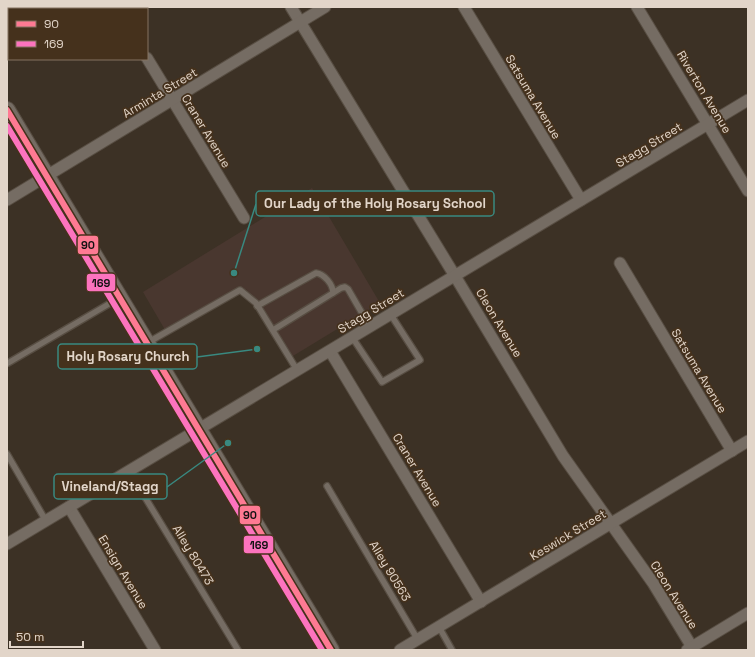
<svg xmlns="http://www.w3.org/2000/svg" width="755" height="657" viewBox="0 0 755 657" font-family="'Space Grotesk',sans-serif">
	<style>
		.education { fill: #49372f }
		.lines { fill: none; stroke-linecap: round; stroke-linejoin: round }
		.service-casing { stroke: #584e43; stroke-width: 8 }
		.minor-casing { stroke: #584e43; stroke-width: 13 }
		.secondary-casing { stroke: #584e43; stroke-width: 18 }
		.service { stroke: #756c63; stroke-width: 5.5 }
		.minor { stroke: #756c63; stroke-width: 11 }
		.secondary { stroke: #756c63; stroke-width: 16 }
		.bus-1-casing { stroke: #45311c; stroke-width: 9 }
		.bus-2-casing { stroke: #45311c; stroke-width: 9 }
		.bus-1 { stroke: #fe7a93; stroke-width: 6 }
		.bus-2 { stroke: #fc73be; stroke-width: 6 }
		.labels { text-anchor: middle; stroke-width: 3.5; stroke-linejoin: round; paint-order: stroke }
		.street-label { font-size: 12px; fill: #e2d5c9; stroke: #45311c }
		.leader { fill: none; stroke: #398980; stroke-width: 1.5 }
		.callout-dot { fill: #398980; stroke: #45311c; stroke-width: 1.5 }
		.callout { fill: #45311c; stroke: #398980; stroke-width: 1.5 }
		.callout-label { font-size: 13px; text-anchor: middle; font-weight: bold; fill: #e2d5c9 }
		.line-badge { stroke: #45311c; stroke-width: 1.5 }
		.pale-badge-label { font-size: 11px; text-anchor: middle; font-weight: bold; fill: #111 }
	</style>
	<rect width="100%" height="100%" fill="#3c3125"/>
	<polygon class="education" points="312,188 380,303 288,359 246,289 168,335 143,292"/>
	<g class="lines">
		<defs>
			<g id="service">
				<polyline points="333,293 341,288 345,287 348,289 370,327"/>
				<path d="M257,306L316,273C324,274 333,284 333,293L273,330"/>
				<polyline points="352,337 382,382 420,360 391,315"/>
				<polyline points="147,343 240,290 256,303 297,370"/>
				<polyline points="8,363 119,298"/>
				<polyline points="7,454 46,521"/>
				<polyline points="129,471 238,650"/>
				<polyline points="327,486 418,640"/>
				<polyline points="439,627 452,650"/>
			</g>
			<g id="minor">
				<polyline points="116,7 117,9"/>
				<polyline points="291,7 455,276 563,456 653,583 692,647"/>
				<polyline points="464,7 581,200"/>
				<polyline points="637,7 748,191"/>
				<polyline points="147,58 244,218"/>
				<polyline points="7,200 325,7"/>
				<polyline points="620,263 732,451"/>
				<polyline points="330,351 481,602"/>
				<polyline points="69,507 155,650"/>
				<polyline points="7,544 748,100"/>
				<polyline points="400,650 748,441"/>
				<polyline points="687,650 748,613"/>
			</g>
			<polyline id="secondary" points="7,110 331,650"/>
		</defs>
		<use href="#service" class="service-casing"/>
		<use href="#minor" class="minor-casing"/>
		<use href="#secondary" class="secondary-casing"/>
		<use href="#service" class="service"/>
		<use href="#minor" class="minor"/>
		<use href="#secondary" class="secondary"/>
		<defs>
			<polyline id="bus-1" points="7,110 331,650"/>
			<polyline id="bus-2" points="7,126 322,650"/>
		</defs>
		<use href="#bus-1" class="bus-1-casing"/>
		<use href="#bus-2" class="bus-2-casing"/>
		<use href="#bus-1" class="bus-1"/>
		<use href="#bus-2" class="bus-2"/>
	</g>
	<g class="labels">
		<g class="street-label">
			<text transform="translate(704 92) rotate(59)" y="4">Riverton Avenue</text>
			<text transform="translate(160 93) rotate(-31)" y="4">Arminta Street</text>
			<text transform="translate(533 97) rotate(59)" y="4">Satsuma Avenue</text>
			<text transform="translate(206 131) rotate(59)" y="4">Craner Avenue</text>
			<text transform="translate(649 145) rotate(-31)" y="4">Stagg Street</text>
			<text transform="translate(371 311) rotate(-31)" y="4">Stagg Street</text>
			<text transform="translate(499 323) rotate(59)" y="4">Cleon Avenue</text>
			<text transform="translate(699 371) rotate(59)" y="4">Satsuma Avenue</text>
			<text transform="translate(417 470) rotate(59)" y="4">Craner Avenue</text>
			<text transform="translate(568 535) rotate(-31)" y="4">Keswick Street</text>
			<text transform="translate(193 555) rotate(59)" y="4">Alley 80473</text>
			<text transform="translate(390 571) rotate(59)" y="4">Alley 90563</text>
			<text transform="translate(123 572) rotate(59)" y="4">Ensign Avenue</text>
			<text transform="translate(674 595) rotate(58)" y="4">Cleon Avenue</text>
		</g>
	</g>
	<path class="leader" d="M234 273L256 204M257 349L197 357M228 443L167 487"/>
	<g class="callout-dot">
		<circle cx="234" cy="273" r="4"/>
		<circle cx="257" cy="349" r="4"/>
		<circle cx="228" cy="443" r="4"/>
	</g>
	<g class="callout">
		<rect x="256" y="191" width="238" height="25" rx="4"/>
		<rect x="58" y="344" width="139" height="25" rx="4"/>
		<rect x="54" y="474" width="113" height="25" rx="4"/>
	</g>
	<g class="callout-label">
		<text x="375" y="208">Our Lady of the Holy Rosary School</text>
		<text x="128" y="361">Holy Rosary Church</text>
		<text x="110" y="491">Vineland/Stagg</text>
	</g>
	<g class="line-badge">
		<rect x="77" y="235" width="22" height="20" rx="4" fill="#fe7a93"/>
		<rect x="86" y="273" width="30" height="19" rx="4" fill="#fc73be"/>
		<rect x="239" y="505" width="22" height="20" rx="4" fill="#fe7a93"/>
		<rect x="243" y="535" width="31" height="19" rx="4" fill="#fc73be"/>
	</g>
	<g class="pale-badge-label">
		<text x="88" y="249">90</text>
		<text x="101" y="287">169</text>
		<text x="250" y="519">90</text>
		<text x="259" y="549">169</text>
	</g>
	<rect width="755" height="657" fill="none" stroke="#e2d5c9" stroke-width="16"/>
	<rect x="8" y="8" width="140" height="52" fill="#45311c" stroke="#847361"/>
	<rect x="16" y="21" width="20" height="6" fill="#fe7a93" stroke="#847361"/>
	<text x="44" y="28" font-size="12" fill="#e2d5c9">90</text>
	<rect x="16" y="41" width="20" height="6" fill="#fc73be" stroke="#847361"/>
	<text x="44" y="48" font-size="12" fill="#e2d5c9">169</text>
	<path d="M10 641v6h73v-6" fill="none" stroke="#e2d5c9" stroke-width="2"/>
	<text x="16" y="641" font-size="12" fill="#e2d5c9" stroke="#45311c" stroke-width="3" paint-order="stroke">50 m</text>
</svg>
